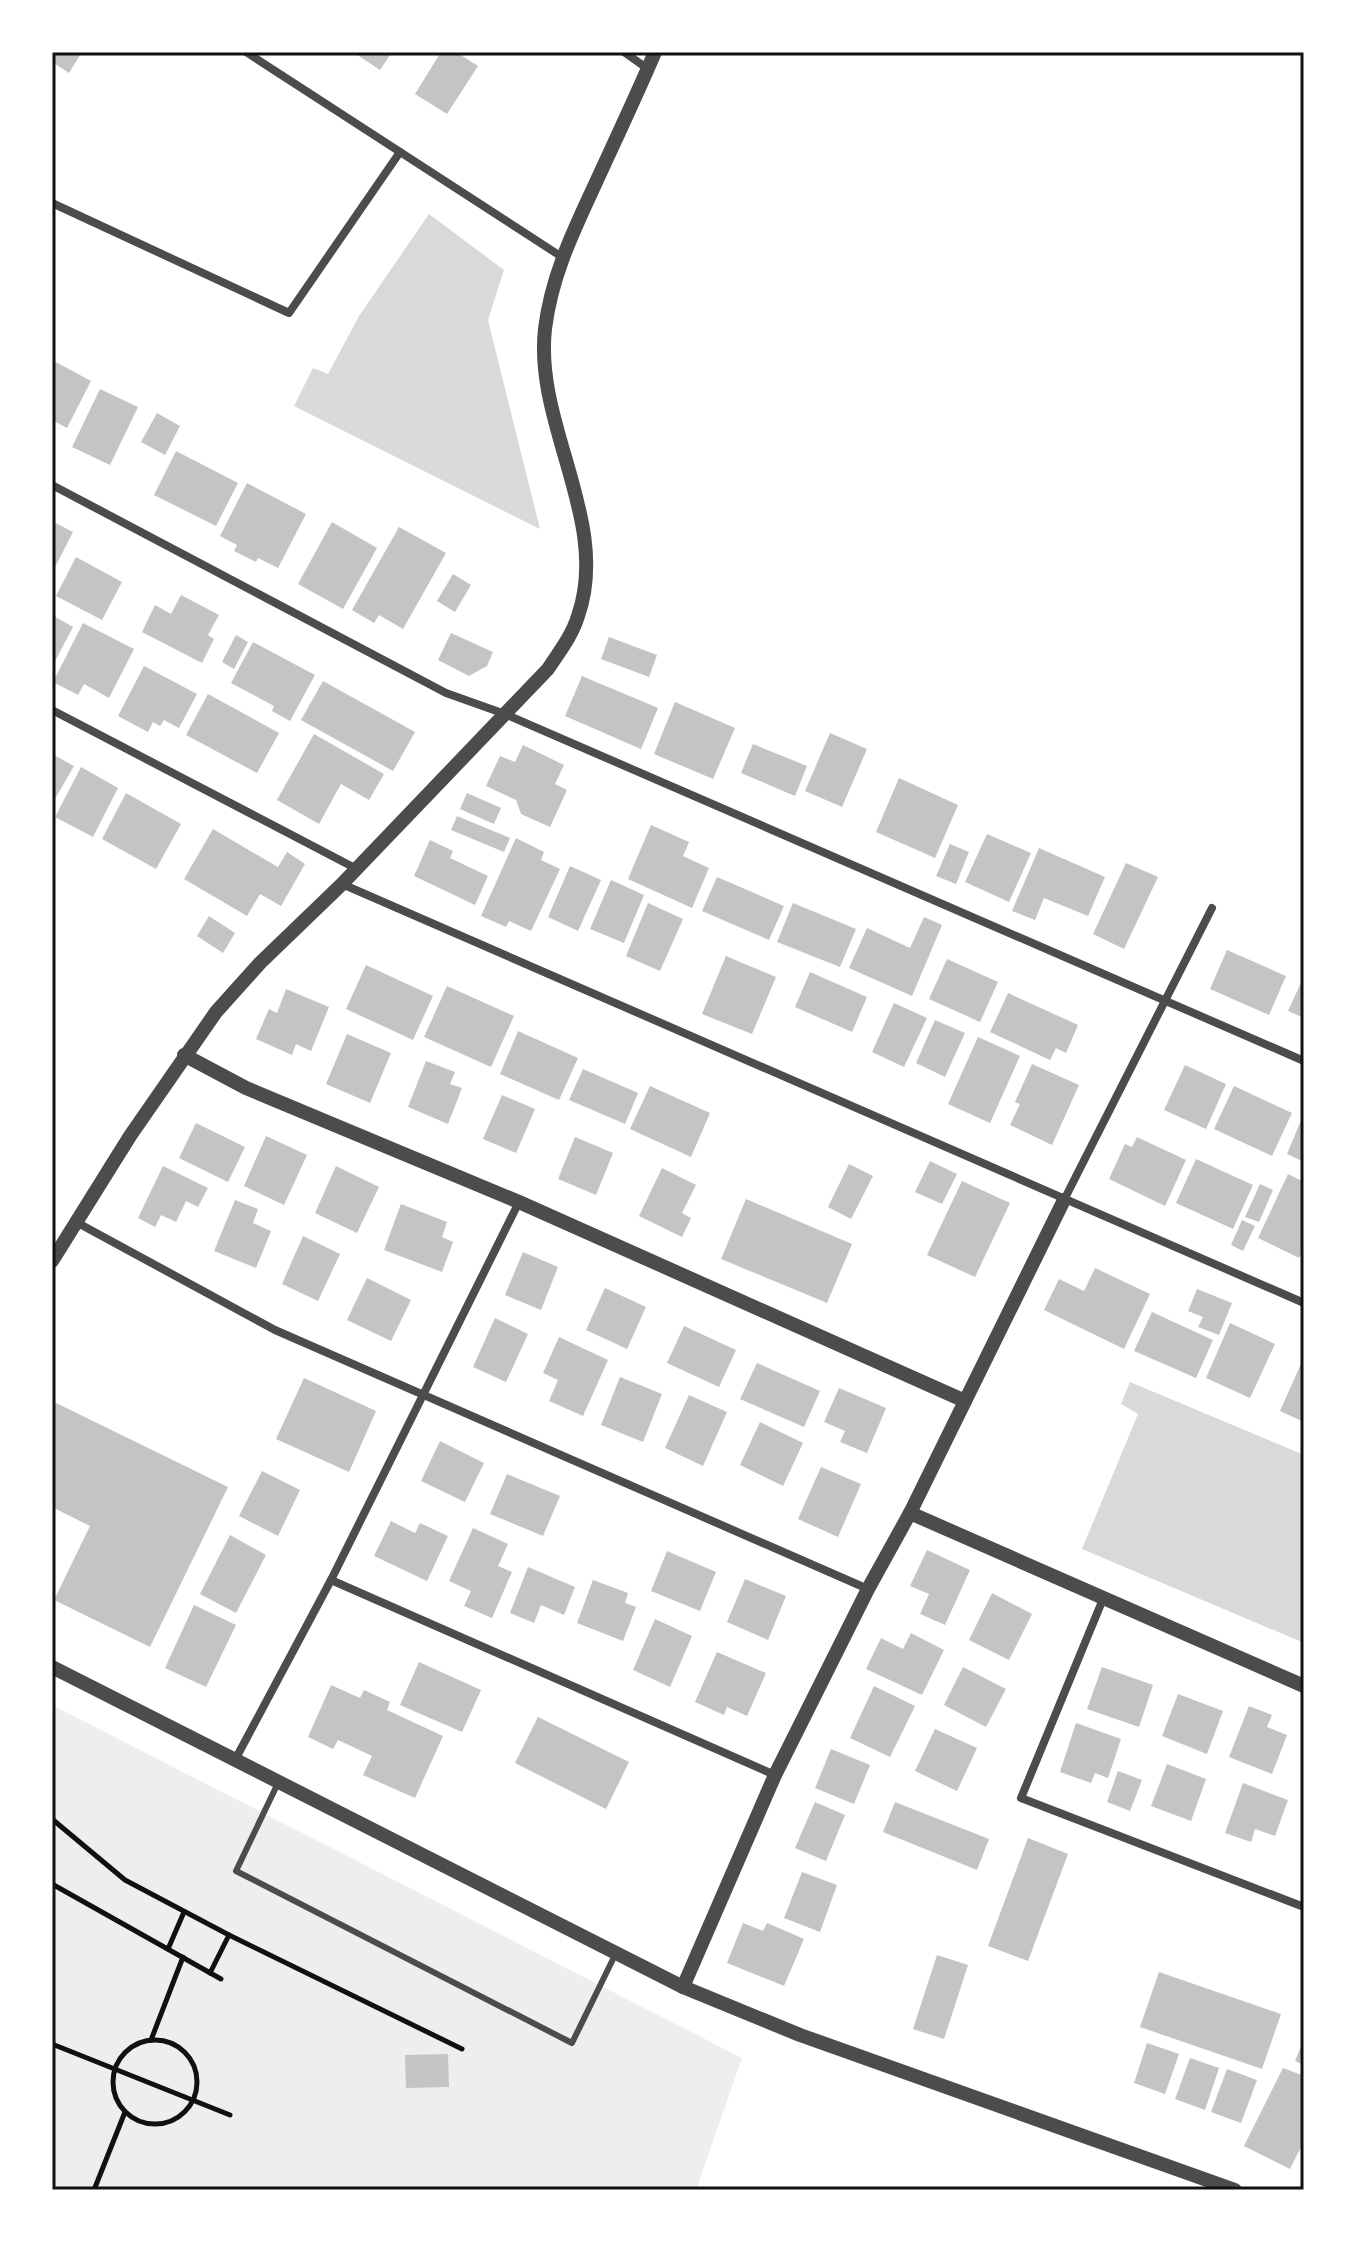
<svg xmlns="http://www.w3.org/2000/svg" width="1356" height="2242" viewBox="0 0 1356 2242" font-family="'IBM Plex Sans',sans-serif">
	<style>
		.green { fill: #eee }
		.water { fill: #d9d9d9 }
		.building { fill: #c4c4c4 }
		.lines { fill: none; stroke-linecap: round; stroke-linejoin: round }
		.path { stroke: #111; stroke-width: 5 }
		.service { stroke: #4c4c4c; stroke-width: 6 }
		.minor { stroke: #4c4c4c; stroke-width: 8 }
		.tertiary { stroke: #4c4c4c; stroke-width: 14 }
		.neatline { fill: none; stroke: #111; stroke-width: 3 }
	</style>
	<rect width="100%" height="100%" fill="#fff"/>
	<polygon class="green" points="52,1705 742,2058 696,2190 52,2190"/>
	<g class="water">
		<polygon points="429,214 504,270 488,320 540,529 294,406 313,368 328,374 359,316"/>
		<polygon points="1130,1382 1304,1455 1304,1643 1082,1549 1138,1414 1121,1404"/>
	</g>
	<g class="building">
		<polygon points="52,52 82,52 69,73 52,62"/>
		<polygon points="353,52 392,52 380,70"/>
		<polygon points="441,52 456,52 478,66 447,114 415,94"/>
		<polygon points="52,360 91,381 67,428 52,420"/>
		<polygon points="100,389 138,407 110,465 72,447"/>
		<polygon points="157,413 180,426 165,455 141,442"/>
		<polygon points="176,451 238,483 216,526 154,495"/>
		<polygon points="247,483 306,514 278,568 258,558 256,562 234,551 237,545 220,536"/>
		<polygon points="52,521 73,532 52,573"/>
		<polygon points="332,522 377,548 343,609 298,584"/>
		<polygon points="399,527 446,553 403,629 379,615 374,623 352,610"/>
		<polygon points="76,557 122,582 102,620 56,596"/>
		<polygon points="453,574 471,585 455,612 437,601"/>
		<polygon points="181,595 219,615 208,635 214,639 202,663 142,632 155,605 171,614"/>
		<polygon points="52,615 73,627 54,663 52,662"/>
		<polygon points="83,623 134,649 109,698 84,684 78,695 53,682"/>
		<polygon points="451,633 493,652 487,666 469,676 438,660"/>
		<polygon points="236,635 248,642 234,669 222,662"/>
		<polygon points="609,637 657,655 649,677 601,659"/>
		<polygon points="253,642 315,675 290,721 272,711 274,706 231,683"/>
		<polygon points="144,666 197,694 179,728 164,720 160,726 153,722 148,732 118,716"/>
		<polygon points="582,676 658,708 641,749 565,716"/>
		<polygon points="323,681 415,732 393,771 301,720"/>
		<polygon points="208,694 279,733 257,773 186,735"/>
		<polygon points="675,702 735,728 713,779 654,754"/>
		<polygon points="830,733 867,749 842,807 805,791"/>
		<polygon points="314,734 384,774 369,800 341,784 319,824 277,800"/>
		<polygon points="753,744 807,766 795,796 741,773"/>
		<polygon points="523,745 564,765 555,784 567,790 550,827 521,814 516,800 486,786 500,756 515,762"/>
		<polygon points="52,754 74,766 52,804"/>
		<polygon points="81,767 118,788 93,837 55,817"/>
		<polygon points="899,778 958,805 935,858 876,832"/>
		<polygon points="126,793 181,824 156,869 102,839"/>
		<polygon points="467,793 501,808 494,824 460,809"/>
		<polygon points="457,816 510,838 504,852 451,830"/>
		<polygon points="651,825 689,842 683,856 709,868 692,908 628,879"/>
		<polygon points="213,829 278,867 287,852 305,864 281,906 260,894 247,916 184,879"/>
		<polygon points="987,834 1031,853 1009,902 965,882"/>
		<polygon points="516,838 544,852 541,860 560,869 531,931 509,921 506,927 481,916"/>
		<polygon points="430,840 453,851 450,858 488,876 475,905 414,876"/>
		<polygon points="950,844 969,852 956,884 936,876"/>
		<polygon points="1039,848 1105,877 1088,916 1044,898 1035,920 1012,911"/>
		<polygon points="1126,863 1158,877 1124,949 1093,934"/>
		<polygon points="570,866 601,880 578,931 548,917"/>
		<polygon points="717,877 784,906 769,940 702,911"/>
		<polygon points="611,880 644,895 624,943 590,929"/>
		<polygon points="648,903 683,919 660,971 626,956"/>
		<polygon points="793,903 856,929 840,967 777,942"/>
		<polygon points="209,916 235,933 223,953 197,936"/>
		<polygon points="924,917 942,925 912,996 849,968 867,928 910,948"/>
		<polygon points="1227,950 1286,976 1269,1015 1210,989"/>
		<polygon points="726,956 776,977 752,1034 702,1014"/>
		<polygon points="947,959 998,982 980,1022 929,999"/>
		<polygon points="366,965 433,996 413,1040 346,1009"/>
		<polygon points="810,972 867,997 852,1032 795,1007"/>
		<polygon points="1304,976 1304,1018 1288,1011"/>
		<polygon points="447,986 514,1016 491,1067 424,1037"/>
		<polygon points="286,989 329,1007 311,1051 296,1044 292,1055 256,1039 269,1009 277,1013"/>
		<polygon points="1008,993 1078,1025 1066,1053 1056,1048 1050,1060 990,1032"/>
		<polygon points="894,1003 927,1018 904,1067 872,1052"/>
		<polygon points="935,1020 965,1033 945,1077 916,1063"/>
		<polygon points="518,1031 578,1058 559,1100 500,1074"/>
		<polygon points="347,1034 391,1053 370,1103 326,1084"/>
		<polygon points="978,1037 1020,1056 990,1123 948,1104"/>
		<polygon points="426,1061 455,1072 450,1084 462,1088 448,1124 408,1107"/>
		<polygon points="1032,1064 1079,1085 1052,1145 1010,1125 1020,1104 1015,1102"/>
		<polygon points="1185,1065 1226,1084 1206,1129 1164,1110"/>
		<polygon points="583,1069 638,1093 625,1124 569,1100"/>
		<polygon points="650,1086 710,1113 691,1157 630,1129"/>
		<polygon points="1234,1086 1292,1113 1272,1156 1214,1129"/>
		<polygon points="502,1095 535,1109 516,1153 483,1139"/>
		<polygon points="1304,1113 1304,1162 1287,1154"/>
		<polygon points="196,1123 245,1147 228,1182 179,1158"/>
		<polygon points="266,1136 307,1155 284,1205 244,1186"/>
		<polygon points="575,1137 613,1153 596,1195 558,1179"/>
		<polygon points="1137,1137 1186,1160 1165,1206 1109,1179 1125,1144 1132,1147"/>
		<polygon points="1196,1159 1253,1185 1233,1229 1176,1203"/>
		<polygon points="930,1161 957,1174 942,1204 915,1192"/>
		<polygon points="849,1164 873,1176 851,1219 828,1207"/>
		<polygon points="163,1166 208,1188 198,1207 186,1201 176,1222 161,1215 155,1227 138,1218"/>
		<polygon points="336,1166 379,1187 357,1233 315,1213"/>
		<polygon points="662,1168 696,1185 682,1213 691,1218 682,1237 639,1216"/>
		<polygon points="1288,1174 1304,1182 1304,1247 1299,1258 1258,1238"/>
		<polygon points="962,1181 1010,1203 975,1277 927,1255"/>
		<polygon points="1260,1184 1273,1190 1259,1222 1245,1217"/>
		<polygon points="746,1199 852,1244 827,1303 721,1259"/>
		<polygon points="235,1200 258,1209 253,1223 271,1231 256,1268 214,1251"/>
		<polygon points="401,1204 447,1222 442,1237 453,1242 442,1272 384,1250"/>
		<polygon points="1242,1220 1255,1226 1243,1251 1231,1245"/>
		<polygon points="303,1236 340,1254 318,1301 282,1284"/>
		<polygon points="523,1252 558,1267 541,1310 505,1295"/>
		<polygon points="1095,1268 1150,1294 1124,1349 1044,1310 1059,1279 1084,1291"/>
		<polygon points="367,1278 411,1300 391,1341 347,1320"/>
		<polygon points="605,1288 646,1307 627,1349 586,1330"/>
		<polygon points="1197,1289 1232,1303 1219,1335 1198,1327 1203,1317 1188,1311"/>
		<polygon points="1152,1312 1213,1340 1196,1378 1134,1351"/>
		<polygon points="495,1318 528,1334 506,1382 473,1367"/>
		<polygon points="1230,1323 1275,1344 1250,1398 1206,1378"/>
		<polygon points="684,1326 736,1350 719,1387 667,1363"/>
		<polygon points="559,1337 608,1360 583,1416 549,1401 558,1380 543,1373"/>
		<polygon points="1304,1357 1304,1422 1280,1411"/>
		<polygon points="757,1363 820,1391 804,1427 740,1399"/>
		<polygon points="620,1377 662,1394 643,1442 601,1425"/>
		<polygon points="304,1378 376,1411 349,1472 276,1439"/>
		<polygon points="839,1388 886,1408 867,1453 840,1442 845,1431 824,1422"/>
		<polygon points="689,1395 727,1412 703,1466 665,1448"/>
		<polygon points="52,1401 228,1487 150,1647 54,1600 90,1526 52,1507"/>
		<polygon points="760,1422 803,1443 783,1486 740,1465"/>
		<polygon points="440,1441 484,1463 465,1502 421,1481"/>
		<polygon points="821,1467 861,1484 838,1537 798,1519"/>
		<polygon points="262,1471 300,1490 278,1536 239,1516"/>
		<polygon points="507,1474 560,1496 543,1536 490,1514"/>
		<polygon points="391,1521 415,1533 420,1523 448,1536 427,1581 374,1556"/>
		<polygon points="473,1528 508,1544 498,1566 512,1572 492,1618 464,1606 471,1591 449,1581"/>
		<polygon points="230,1535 266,1555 236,1613 200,1594"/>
		<polygon points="927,1550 970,1570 945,1625 920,1614 929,1594 910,1586"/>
		<polygon points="667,1551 716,1572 700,1611 651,1591"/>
		<polygon points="528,1567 575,1587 564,1615 541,1605 534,1623 510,1613"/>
		<polygon points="745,1579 786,1596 768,1640 727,1622"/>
		<polygon points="593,1580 628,1593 625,1603 636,1607 623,1641 577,1623"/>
		<polygon points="992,1593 1032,1614 1009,1660 969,1640"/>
		<polygon points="194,1605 236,1625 206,1687 165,1668"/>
		<polygon points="655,1619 692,1636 670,1687 633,1670"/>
		<polygon points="911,1633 944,1650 922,1695 866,1669 881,1638 903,1649"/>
		<polygon points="717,1652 766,1673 747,1716 727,1707 724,1715 695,1702"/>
		<polygon points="419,1662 481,1690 462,1732 400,1705"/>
		<polygon points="963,1667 1006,1689 986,1727 944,1705"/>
		<polygon points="1102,1667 1153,1685 1139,1727 1087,1709"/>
		<polygon points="331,1685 360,1698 364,1690 390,1702 387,1710 443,1736 415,1798 363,1775 372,1756 338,1740 333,1749 308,1737"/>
		<polygon points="874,1686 915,1706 890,1757 850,1738"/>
		<polygon points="1178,1694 1223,1711 1207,1754 1162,1736"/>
		<polygon points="1249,1706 1272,1715 1267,1727 1287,1735 1272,1774 1229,1757"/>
		<polygon points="538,1717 629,1762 606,1809 515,1763"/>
		<polygon points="1076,1723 1121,1739 1108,1778 1095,1773 1091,1783 1060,1772"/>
		<polygon points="935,1729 977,1748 957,1791 915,1771"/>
		<polygon points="831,1749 870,1765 854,1804 815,1788"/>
		<polygon points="1167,1764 1206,1779 1191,1821 1151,1806"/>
		<polygon points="1118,1771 1142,1780 1130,1811 1107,1802"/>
		<polygon points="1243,1783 1288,1800 1275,1836 1255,1829 1251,1842 1225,1833"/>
		<polygon points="815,1802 845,1815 826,1861 795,1848"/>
		<polygon points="895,1802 989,1839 977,1870 883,1832"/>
		<polygon points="1028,1838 1068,1854 1028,1961 988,1946"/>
		<polygon points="802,1872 837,1885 820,1932 784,1918"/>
		<polygon points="743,1923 763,1931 767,1923 804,1939 784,1986 727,1963"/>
		<polygon points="937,1955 968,1965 944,2039 913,2029"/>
		<polygon points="1159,1972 1281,2014 1262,2069 1140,2027"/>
		<polygon points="1304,2039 1304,2065 1295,2061"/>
		<polygon points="1147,2043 1179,2054 1165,2094 1134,2083"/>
		<polygon points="448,2054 449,2087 406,2088 405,2055"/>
		<polygon points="1190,2058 1219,2068 1205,2110 1175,2099"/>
		<polygon points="1283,2068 1304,2076 1304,2141 1290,2169 1244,2146"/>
		<polygon points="1227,2069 1257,2080 1241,2123 1211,2112"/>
	</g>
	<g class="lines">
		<g class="path">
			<polyline points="52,1819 125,1880 229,1935 462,2049"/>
			<polyline points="52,1884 221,1979"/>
			<polyline points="168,1949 184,1912"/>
			<polyline points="210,1973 229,1935"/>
			<circle cx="155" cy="2082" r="42"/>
			<polyline points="151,2040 183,1957"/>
			<polyline points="52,2044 230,2115"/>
			<polyline points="52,2190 53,2190"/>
			<polyline points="94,2190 125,2112"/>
		</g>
		<polyline class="service" points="278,1783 236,1871 572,2043 616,1953"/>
		<g class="minor">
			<polyline points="246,52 562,257"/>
			<polyline points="624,52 648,69"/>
			<polyline points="52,203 289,313 400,152"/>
			<polyline points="52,485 446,693 505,714 1304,1061"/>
			<polyline points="52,710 355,868"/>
			<polyline points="342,884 1304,1303"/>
			<polyline points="1064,1200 1212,908"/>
			<polyline points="76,1222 275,1330 868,1589"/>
			<polyline points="331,1580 775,1775"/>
			<polyline points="1103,1599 1021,1798 1304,1907"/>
			<polyline points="235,1760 331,1580 519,1202"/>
		</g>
		<g class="tertiary">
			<polyline points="184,1055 246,1088 519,1202 965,1401"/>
			<path d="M52,1261L130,1136L216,1012L260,963L342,884L548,669C559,652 572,636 578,616C611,522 534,425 545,329C551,279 571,236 592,191C613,145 635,99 655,52"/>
			<polyline points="910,1513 1304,1686"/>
			<polyline points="52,1667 683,1987 800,2035 1235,2190"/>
			<polyline points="683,1987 775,1775 868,1589 910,1513 1064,1200"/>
		</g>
	</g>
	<rect width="1356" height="2242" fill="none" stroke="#ffffff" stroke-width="108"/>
	<rect x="54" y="54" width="1248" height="2134" class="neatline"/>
</svg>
